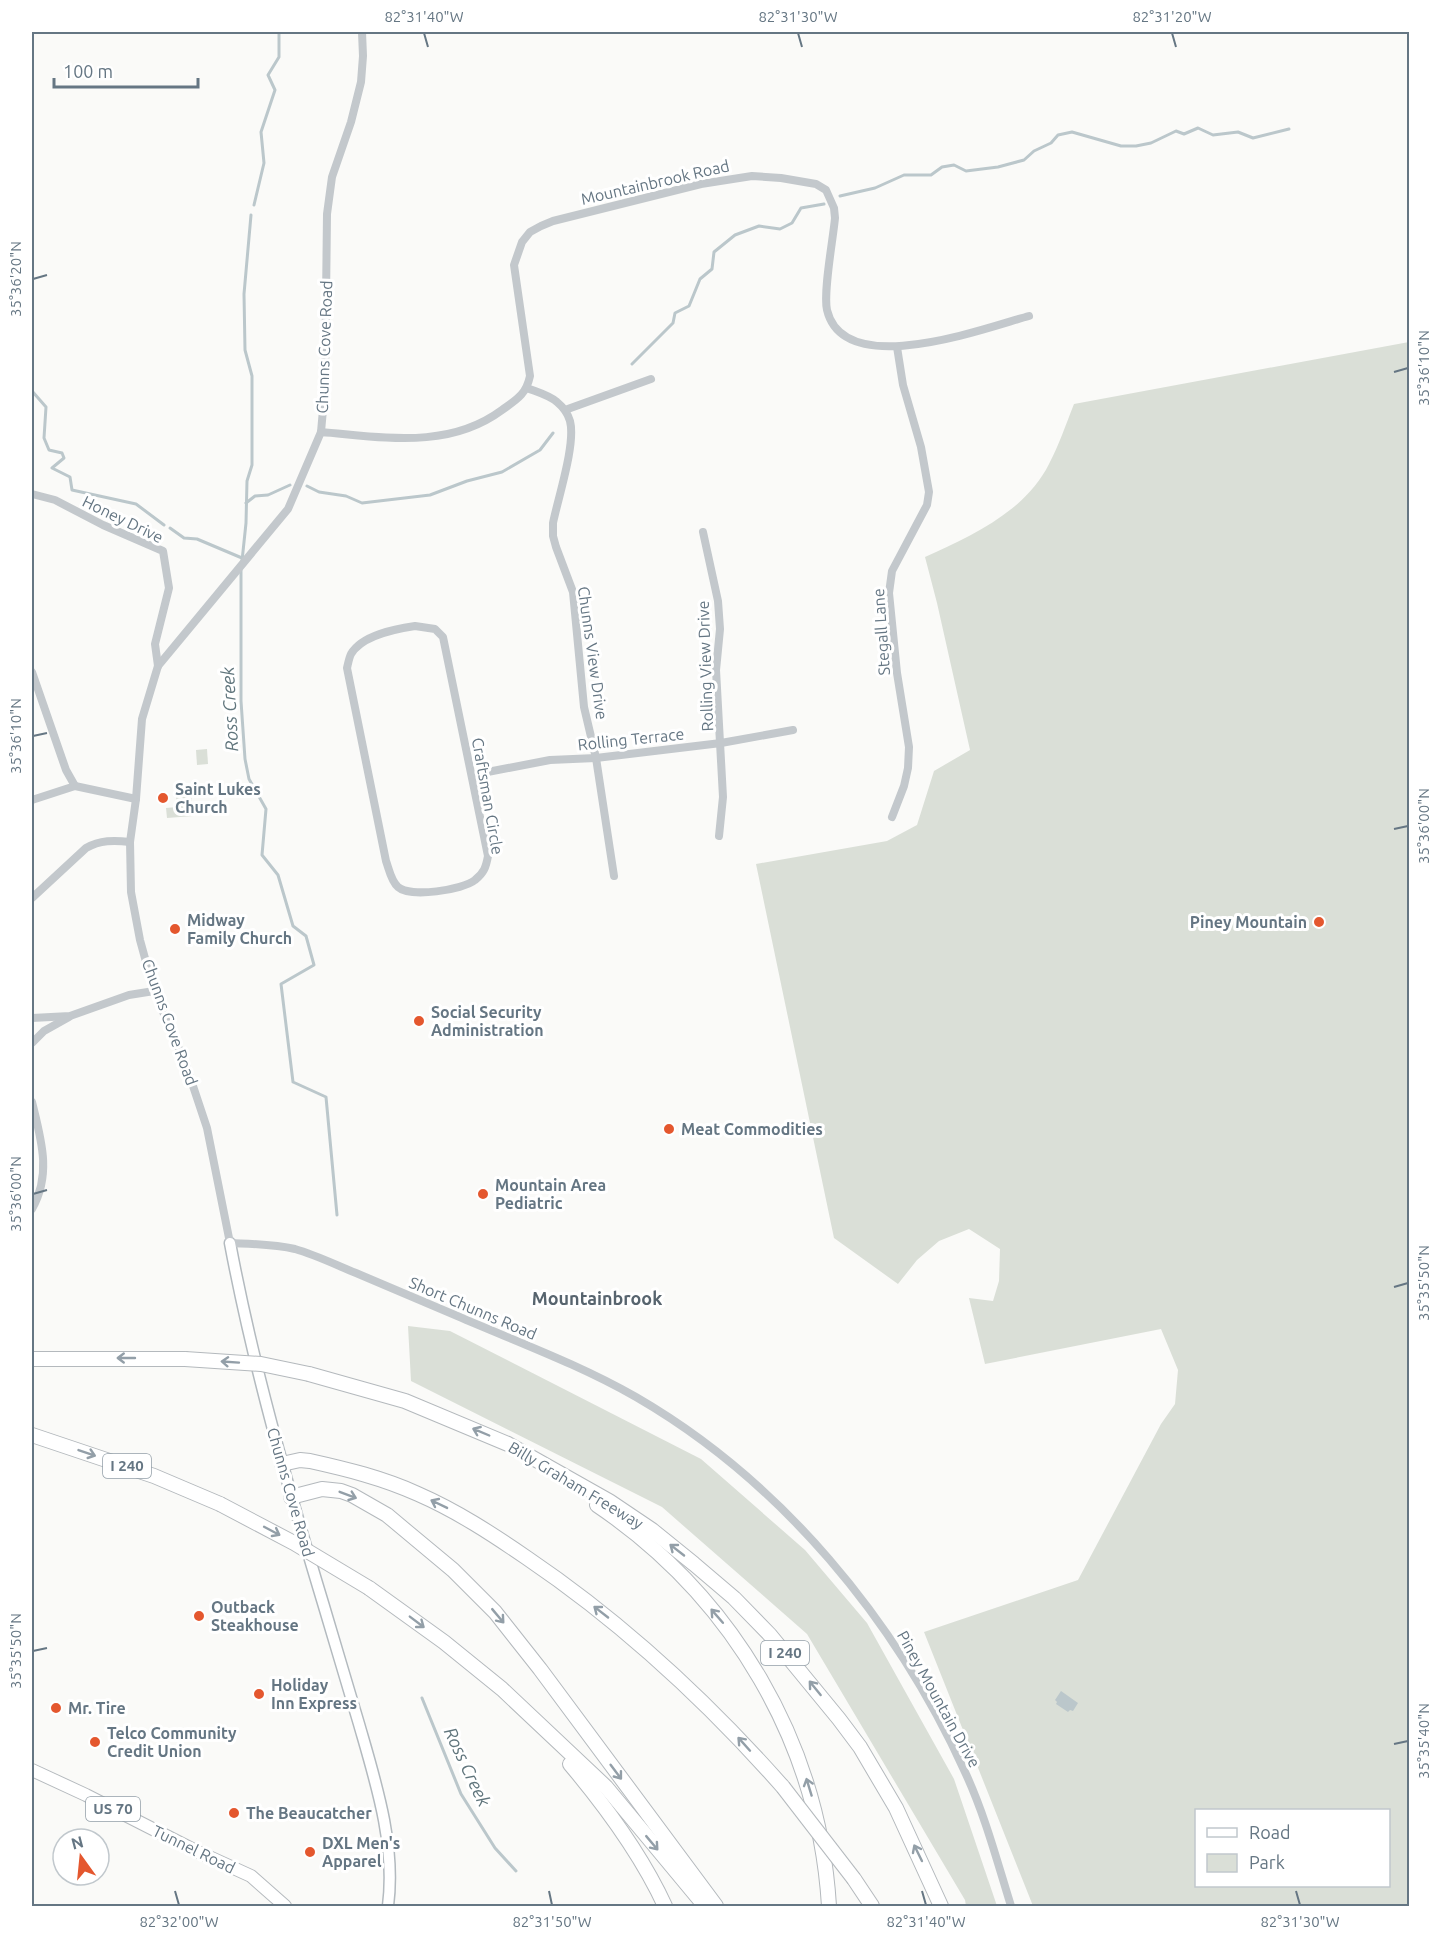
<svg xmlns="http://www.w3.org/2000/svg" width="1441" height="1938" viewBox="0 0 1441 1938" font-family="Ubuntu,sans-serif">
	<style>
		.green { fill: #dadfd7; fill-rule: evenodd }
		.water { fill: #bbc7cb }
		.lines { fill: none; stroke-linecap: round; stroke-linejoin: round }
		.stream { stroke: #bbc7cb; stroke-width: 3 }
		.secondary-casing { stroke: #b3babf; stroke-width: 13 }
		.primary-casing { stroke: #b5babe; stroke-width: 14 }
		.highway-casing { stroke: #b4b9bd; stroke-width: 16 }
		.street { stroke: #c3c8cc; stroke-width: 8 }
		.secondary { stroke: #fff; stroke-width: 10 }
		.primary { stroke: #fff; stroke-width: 12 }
		.highway { stroke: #fff; stroke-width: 14 }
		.highway-bridge-casing { stroke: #b4b9bd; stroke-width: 16; stroke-linecap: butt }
		.highway-bridge { stroke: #fff; stroke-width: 14 }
		.oneway { stroke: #939fa8 }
		.ticks { fill: none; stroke: #657683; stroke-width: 2 }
		.poi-dot { fill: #e4572e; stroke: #fff; stroke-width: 2 }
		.labels { text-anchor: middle; stroke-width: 6; stroke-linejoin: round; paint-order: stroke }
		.shield { fill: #fff; stroke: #939fa8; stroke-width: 1.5 }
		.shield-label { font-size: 15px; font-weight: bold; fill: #657683 }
		.street-label { font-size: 16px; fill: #657683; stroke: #fff }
		.poi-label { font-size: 16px; font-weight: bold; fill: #657683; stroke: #fff; text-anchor: start }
		.water-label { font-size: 18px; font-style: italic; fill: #60757c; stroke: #fff }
		.neighbourhood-label { font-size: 18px; font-weight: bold; fill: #57646e; stroke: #fff }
		.neatline { fill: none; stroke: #657683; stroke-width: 2 }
		.ticks-label { font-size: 15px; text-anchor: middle; fill: #657683 }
	</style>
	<rect width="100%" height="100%" fill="#fafaf8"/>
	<g class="green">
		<path d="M1409,342V1906H1033L924,1632L1078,1580L1161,1424L1175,1404L1178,1370L1161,1329L985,1364L969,1298L993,1301L999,1281L1000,1249L969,1229L939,1241L917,1260L898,1284L834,1238L756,864L887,841L917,825L934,771L970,750L937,603L925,557C971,536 1025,512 1049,464C1059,445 1066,424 1074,404ZM1196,1810H1388V1886H1196Z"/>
		<polygon points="207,749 208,764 197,765 196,750"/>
		<polygon points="191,794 193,816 167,818 166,808 177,807 176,796"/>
		<polygon points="408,1326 450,1331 701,1459 805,1550 867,1623 954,1779 997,1906 966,1906 965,1900 807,1634 662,1507 411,1381"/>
	</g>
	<polygon class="water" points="1061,1691 1078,1703 1073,1711 1070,1710 1068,1712 1056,1704 1057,1702 1055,1700"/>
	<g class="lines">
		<g class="stream">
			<polyline points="840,196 875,188 904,175 931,175 942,167 954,165 966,171 998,167 1024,160 1034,151 1051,143 1058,135 1072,132 1121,146 1136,146 1151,143 1176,131 1184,134 1198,128 1213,135 1238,132 1253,138 1289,129"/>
			<polyline points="254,205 264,163 261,132 275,90 268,75 279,57 279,32"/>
			<polyline points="632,364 673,323 675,313 689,306 700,279 712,269 714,252 735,235 759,226 780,229 792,223 801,208 824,204"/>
			<polyline points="32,391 46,407 44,438 49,450 62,453 64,458 52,468 70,477 72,490 136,504 164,525"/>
			<polyline points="307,486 319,492 346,496 362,503 430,495 467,481 502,472 540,450 553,433"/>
			<polyline points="246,503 255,496 268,495 290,485"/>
			<polyline points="170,528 184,538 197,539 242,558"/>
			<polyline points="242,561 246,523 247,481 252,465 252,376 245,350 244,294 251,215"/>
			<polyline points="241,570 241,701 245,759 249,779 266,809 262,855 278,875 293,926 306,936 314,965 281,984 293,1082 326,1097 337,1215"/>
			<polyline points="422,1698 461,1794 495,1848 516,1871"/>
		</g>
		<defs>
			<path id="secondary" d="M230,1243C253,1365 287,1484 323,1603C335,1643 347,1684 359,1724C376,1783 396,1845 388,1906"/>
			<polyline id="primary" points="32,1770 86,1795 194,1850 251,1876 285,1906"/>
			<g id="highway">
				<polyline points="32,1359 185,1359"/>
				<polyline points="309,1374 405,1401 508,1444 609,1501 652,1530 694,1564 734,1598 770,1635 839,1719 860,1747 896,1808 941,1906"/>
				<polyline points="32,1435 154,1476 220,1504"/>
				<path d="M282,1464L300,1460L310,1461C346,1469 383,1478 418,1494C457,1511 492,1534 527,1558C623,1623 707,1701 783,1787"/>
				<polyline points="291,1497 322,1489 341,1491 352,1495 387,1515 453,1570 495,1612 540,1669 716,1906"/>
				<path d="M597,1505C733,1597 819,1743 829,1906"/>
				<polyline points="369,1588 444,1642 502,1689 606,1787 704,1905"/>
				<path d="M570,1764C607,1808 641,1854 665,1906"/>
				<polyline points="854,1879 872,1906"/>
			</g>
		</defs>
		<use href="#secondary" class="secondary-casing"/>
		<use href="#primary" class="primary-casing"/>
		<use href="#highway" class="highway-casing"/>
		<g class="street">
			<path d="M362,32L363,56L361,82L351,122L332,177L327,214L325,387L321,432L288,509L158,666L142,719L136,799L130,842L131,892L140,940L154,991L186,1065L207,1128L230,1243C252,1244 273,1244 295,1249C316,1255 336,1265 356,1273C391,1288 426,1303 462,1318C520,1343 580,1365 636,1397C781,1481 896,1620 965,1772C985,1815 997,1861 1011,1906"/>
			<path d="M527,388C537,392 549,395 557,402C563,407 568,414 570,421C576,444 558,498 553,523V536L556,547L573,592L584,707L596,758L614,876"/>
			<polyline points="565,410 651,379"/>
			<path d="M321,432C383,437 448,450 502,410C516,400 526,395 530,376L514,265L522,242L530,232L541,226L553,221L701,184L752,176L781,178L816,184L826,190L834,208L835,218C833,240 823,292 827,310C844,381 985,328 1029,316"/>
			<polyline points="32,494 55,500 103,525 163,551 169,588 155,644 158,666"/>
			<polyline points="703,532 718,601 720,629 716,670 723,797 719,836"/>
			<path d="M415,626L435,629L443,637L488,856C486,867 484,873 475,880C463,890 410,898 398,887C391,881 389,869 386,861L347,668C348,664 349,658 351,654C362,635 395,629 415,626Z"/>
			<polyline points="32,672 66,770 75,786 32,800"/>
			<polyline points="472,775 550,760 596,758 721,743 793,730"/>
			<polyline points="75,786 136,799"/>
			<polyline points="892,817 904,786 908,768 909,747 897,673 889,593 892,571 927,505 929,492 921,447 903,385 897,347"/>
			<path d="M32,898L86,848C100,840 114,840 130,842"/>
			<polyline points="32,1018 70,1016 129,995 154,991"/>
			<polyline points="32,1043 44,1031 69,1017"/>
			<path d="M32,1102C41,1139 52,1174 32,1209"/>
		</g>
		<use href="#secondary" class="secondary"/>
		<use href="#primary" class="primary"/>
		<use href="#highway" class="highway"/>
		<defs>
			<g id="highway-bridge">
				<polyline points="185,1359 261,1364 309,1374"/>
				<polyline points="220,1504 294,1543 369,1588"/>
				<polyline points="783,1787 854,1879"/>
			</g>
		</defs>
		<use href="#highway-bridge" class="highway-bridge-casing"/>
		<use href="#highway-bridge" class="highway-bridge"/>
	</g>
	<defs><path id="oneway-shaft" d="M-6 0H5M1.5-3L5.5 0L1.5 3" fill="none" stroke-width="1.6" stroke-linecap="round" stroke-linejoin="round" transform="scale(1.5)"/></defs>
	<g class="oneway">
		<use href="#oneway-shaft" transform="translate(126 1358) rotate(-180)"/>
		<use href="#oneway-shaft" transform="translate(230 1362) rotate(-176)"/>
		<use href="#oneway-shaft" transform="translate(481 1432) rotate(-157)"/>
		<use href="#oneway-shaft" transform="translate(87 1453) rotate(19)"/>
		<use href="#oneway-shaft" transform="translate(348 1495) rotate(21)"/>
		<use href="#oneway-shaft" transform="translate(439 1504) rotate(-154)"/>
		<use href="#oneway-shaft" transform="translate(272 1531) rotate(28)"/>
		<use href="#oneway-shaft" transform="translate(677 1550) rotate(-142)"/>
		<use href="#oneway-shaft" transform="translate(601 1612) rotate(-142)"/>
		<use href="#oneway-shaft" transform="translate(498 1616) rotate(50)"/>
		<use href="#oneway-shaft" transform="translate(717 1616) rotate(-131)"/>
		<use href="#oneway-shaft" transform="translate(417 1622) rotate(37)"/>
		<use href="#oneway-shaft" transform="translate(815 1688) rotate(-129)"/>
		<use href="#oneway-shaft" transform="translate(744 1744) rotate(-132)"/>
		<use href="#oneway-shaft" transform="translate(616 1772) rotate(53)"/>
		<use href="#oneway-shaft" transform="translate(809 1787) rotate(-107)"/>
		<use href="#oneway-shaft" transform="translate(652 1843) rotate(50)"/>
		<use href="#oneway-shaft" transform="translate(918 1853) rotate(-116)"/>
	</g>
	<path class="ticks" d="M424,33L428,47M798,33L802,47M1172,33L1176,47M33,279L47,275M1394,372L1408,368M33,736L47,733M1394,829L1408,826M33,1194L47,1190M1394,1287L1408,1283M33,1651L47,1648M1394,1744L1408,1741M175,1891L179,1905M549,1891L552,1905M922,1891L926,1905M1296,1891L1300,1905"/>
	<g class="poi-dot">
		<circle cx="163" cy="798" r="6"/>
		<circle cx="1319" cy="922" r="6"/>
		<circle cx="175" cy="929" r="6"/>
		<circle cx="419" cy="1021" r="6"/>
		<circle cx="669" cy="1129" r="6"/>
		<circle cx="483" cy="1194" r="6"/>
		<circle cx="199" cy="1616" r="6"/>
		<circle cx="259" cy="1694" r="6"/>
		<circle cx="56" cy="1708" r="6"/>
		<circle cx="95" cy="1742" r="6"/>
		<circle cx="234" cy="1813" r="6"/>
		<circle cx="310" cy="1852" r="6"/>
	</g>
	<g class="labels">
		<g class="shield">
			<rect x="103" y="1454" width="48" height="24" rx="4.5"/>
			<rect x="761" y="1641" width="48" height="24" rx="4.5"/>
			<rect x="86" y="1797" width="54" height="24" rx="4.5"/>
		</g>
		<g class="shield-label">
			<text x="127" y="1471">I 240</text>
			<text x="785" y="1658">I 240</text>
			<text x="113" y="1814">US 70</text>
		</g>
		<g class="street-label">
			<text transform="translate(655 182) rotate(-13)" y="6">Mountainbrook Road</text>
			<text transform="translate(324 347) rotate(-88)" y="6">Chunns Cove Road</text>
			<text transform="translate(123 519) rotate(26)" y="6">Honey Drive</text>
			<text transform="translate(881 632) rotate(-94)" y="6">Stegall Lane</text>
			<text transform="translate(593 653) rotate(82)" y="6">Chunns View Drive</text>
			<text transform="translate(705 666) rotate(-92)" y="6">Rolling View Drive</text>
			<text transform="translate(631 739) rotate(-6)" y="6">Rolling Terrace</text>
			<text transform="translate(488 796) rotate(80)" y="6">Craftsman Circle</text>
			<text transform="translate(170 1022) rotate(70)" y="6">Chunns Cove Road</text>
			<text transform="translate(473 1308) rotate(23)" y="6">Short Chunns Road</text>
			<text transform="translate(576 1485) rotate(31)" y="6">Billy Graham Freeway</text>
			<text transform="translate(291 1492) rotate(74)" y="6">Chunns Cove Road</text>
			<text transform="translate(939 1699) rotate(61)" y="6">Piney Mountain Drive</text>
			<text transform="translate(194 1849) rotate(26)" y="6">Tunnel Road</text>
		</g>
		<g class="poi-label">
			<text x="175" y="795">Saint Lukes<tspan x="175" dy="18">Church</tspan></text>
			<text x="187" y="926">Midway<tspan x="187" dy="18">Family Church</tspan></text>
			<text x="1307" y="928" text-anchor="end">Piney Mountain</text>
			<text x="431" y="1018">Social Security<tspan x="431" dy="18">Administration</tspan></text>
			<text x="681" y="1135">Meat Commodities</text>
			<text x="495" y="1191">Mountain Area<tspan x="495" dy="18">Pediatric</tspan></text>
			<text x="211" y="1613">Outback<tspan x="211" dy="18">Steakhouse</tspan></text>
			<text x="271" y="1691">Holiday<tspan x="271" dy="18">Inn Express</tspan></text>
			<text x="68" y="1714">Mr. Tire</text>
			<text x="107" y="1739">Telco Community<tspan x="107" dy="18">Credit Union</tspan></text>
			<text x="246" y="1819">The Beaucatcher</text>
			<text x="322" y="1849">DXL Men's<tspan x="322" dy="18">Apparel</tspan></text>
		</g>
		<g class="water-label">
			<text transform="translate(230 709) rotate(-93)" y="6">Ross Creek</text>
			<text transform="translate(467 1767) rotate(65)" y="6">Ross Creek</text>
		</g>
		<g class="neighbourhood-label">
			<text x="597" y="1305">Mountainbrook</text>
		</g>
	</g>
	<rect width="1441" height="1938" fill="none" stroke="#ffffff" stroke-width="66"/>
	<rect x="1195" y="1809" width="195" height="78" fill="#ffffff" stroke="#c1c8cd" stroke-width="1.5"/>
	<rect x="1207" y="1828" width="30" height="9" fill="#ffffff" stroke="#c1c8cd" stroke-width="1.5"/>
	<text x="1249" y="1839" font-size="18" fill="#657683">Road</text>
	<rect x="1207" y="1854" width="30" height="18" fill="#dadfd7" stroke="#c1c8cd" stroke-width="1.5"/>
	<text x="1249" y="1869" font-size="18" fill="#657683">Park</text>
	<g transform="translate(81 1857) rotate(345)"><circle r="28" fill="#ffffff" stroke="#c1c8cd" stroke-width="1.5"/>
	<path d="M0-4.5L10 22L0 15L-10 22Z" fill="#e4572e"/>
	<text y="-9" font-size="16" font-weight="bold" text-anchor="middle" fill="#657683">N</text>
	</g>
	<path d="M54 78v9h144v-9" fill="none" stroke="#657683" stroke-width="3"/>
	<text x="63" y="78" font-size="18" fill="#657683" stroke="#ffffff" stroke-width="4.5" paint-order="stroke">100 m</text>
	<rect x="33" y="33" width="1375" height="1872" class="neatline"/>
	<g class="ticks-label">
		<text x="424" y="22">82°31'40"W</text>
		<text x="798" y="22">82°31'30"W</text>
		<text x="1172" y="22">82°31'20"W</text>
		<text transform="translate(16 279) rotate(-90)" y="5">35°36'20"N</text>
		<text transform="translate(1424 368) rotate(-90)" y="5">35°36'10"N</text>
		<text transform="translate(16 736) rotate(-90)" y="5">35°36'10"N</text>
		<text transform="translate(1424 826) rotate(-90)" y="5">35°36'00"N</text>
		<text transform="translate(16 1194) rotate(-90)" y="5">35°36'00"N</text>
		<text transform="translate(1424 1283) rotate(-90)" y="5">35°35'50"N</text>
		<text transform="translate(16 1651) rotate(-90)" y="5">35°35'50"N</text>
		<text transform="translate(1424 1741) rotate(-90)" y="5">35°35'40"N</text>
		<text x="179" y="1927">82°32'00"W</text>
		<text x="552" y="1927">82°31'50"W</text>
		<text x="926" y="1927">82°31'40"W</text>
		<text x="1300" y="1927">82°31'30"W</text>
	</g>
</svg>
